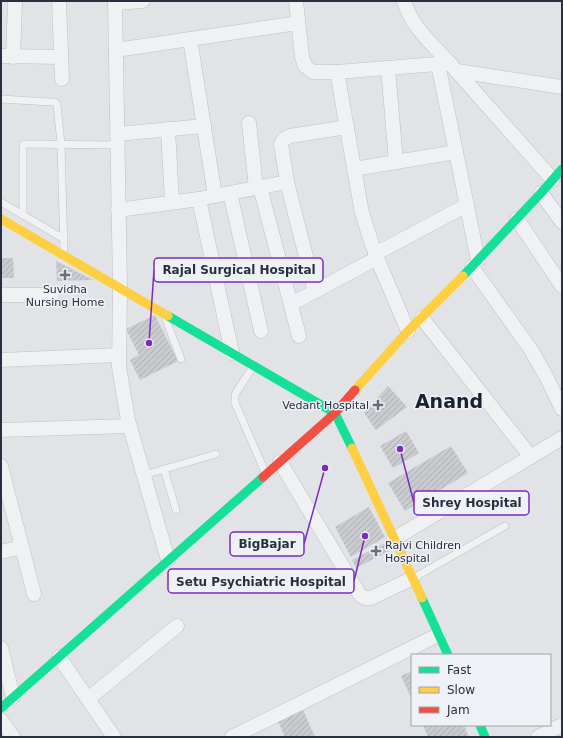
<svg xmlns="http://www.w3.org/2000/svg" width="563" height="738" viewBox="0 0 563 738" font-family="'DejaVu Sans',sans-serif">
	<style>
		.building { fill: url(#building-hatch) }
		.lines { fill: none; stroke-linecap: round; stroke-linejoin: round }
		.lane-casing { stroke: #bfc1c4; stroke-width: 8 }
		.street-casing { stroke: #bfc1c4; stroke-width: 15 }
		.lane { stroke: #f0f1f3; stroke-width: 7 }
		.street { stroke: #f0f1f3; stroke-width: 14 }
		.fast { stroke: #16e098; stroke-width: 9 }
		.slow { stroke: #ffcf43; stroke-width: 9 }
		.jam { stroke: #f24e42; stroke-width: 9 }
		.poi-dot { fill: #696f79; stroke: #eef1f6; stroke-width: 1.5 }
		.labels { text-anchor: middle; stroke-width: 3; stroke-linejoin: round; paint-order: stroke }
		.poi-label { font-size: 11px; fill: #28303f; stroke: #eef1f6 }
		.town-label { font-size: 19px; font-weight: bold; fill: #1a2130; stroke: #eef1f6 }
		.leader { fill: none; stroke: #7b2cbf; stroke-width: 1.5 }
		.callout-dot { fill: #7b2cbf; stroke: #eef1f6; stroke-width: 1.5 }
		.callout { fill: #eef1f6; stroke: #7b2cbf; stroke-width: 1.5 }
		.callout-label { font-size: 12px; text-anchor: middle; font-weight: bold; fill: #28303f }
	</style>
	<defs>
		<pattern id="building-hatch" width="6" height="6" patternUnits="userSpaceOnUse"><rect width="6" height="6" fill="#c9cbce"/><path d="M-1 1l2-2M0 6l6-6M5 7l2-2" fill="none" stroke="#adafb2"/></pattern>
	</defs>
	<rect width="100%" height="100%" fill="#e1e3e6"/>
	<g class="building">
		<polygon points="1,258 13,258 14,278 1,278"/>
		<polygon points="56,261 93,280 57,281"/>
		<polygon points="155,315 178,361 140,380 130,360 139,355 126,329"/>
		<polygon points="388,386 407,407 376,430 364,413"/>
		<polygon points="406,431 419,453 393,468 380,446"/>
		<polygon points="451,446 468,473 405,511 388,483"/>
		<polygon points="369,507 385,537 351,557 335,527"/>
		<polygon points="385,543 389,551 356,568 352,560"/>
		<polygon points="412,671 412,700 401,676"/>
		<polygon points="303,710 315,737 285,737 278,721"/>
		<polygon points="423,725 464,725 469,737 428,737"/>
	</g>
	<g class="lines">
		<defs>
			<g id="lane">
				<polyline points="1,99 50,102 55,102 57,105 61,144 64,253"/>
				<polyline points="1,202 64,239"/>
				<polyline points="23,215 23,145 25,144 117,145"/>
				<polyline points="166,320 181,359"/>
				<polyline points="253,367 239,388 235,395 235,403 265,472"/>
				<polyline points="164,469 176,510"/>
				<polyline points="144,475 216,454"/>
				<polyline points="415,577 505,526"/>
			</g>
			<g id="street">
				<polyline points="59,1 62,79"/>
				<polyline points="115,1 120,288 119,367 128,420 168,560"/>
				<polyline points="296,1 302,57 305,66 313,72 337,72 450,63"/>
				<path d="M404,1C412,29 435,46 453,67C486,104 519,142 553,180"/>
				<polyline points="115,3 143,1"/>
				<polyline points="190,39 215,196"/>
				<polyline points="116,50 298,23"/>
				<polyline points="1,56 61,57"/>
				<polyline points="13,57 15,1"/>
				<polyline points="438,64 478,260"/>
				<polyline points="388,68 396,162"/>
				<polyline points="457,71 562,87"/>
				<polyline points="337,72 362,213 372,244 377,258 408,331"/>
				<polyline points="249,123 256,188"/>
				<polyline points="168,129 172,202"/>
				<polyline points="117,134 204,126"/>
				<polyline points="354,169 456,152"/>
				<polyline points="260,187 299,336"/>
				<polyline points="230,193 261,331"/>
				<polyline points="541,193 562,222"/>
				<polyline points="199,199 232,353"/>
				<polyline points="118,210 199,199 287,182"/>
				<polyline points="517,219 562,286"/>
				<polyline points="375,254 467,205"/>
				<polyline points="472,267 531,350 546,376 562,409"/>
				<polyline points="315,292 287,182 281,144 284,139 290,136 347,127"/>
				<polyline points="1,295 52,295"/>
				<polyline points="291,304 377,258"/>
				<polyline points="422,318 531,457"/>
				<polyline points="1,360 119,355"/>
				<polyline points="1,430 129,426"/>
				<polyline points="280,462 360,595 365,598 371,598 413,578"/>
				<polyline points="1,466 34,594"/>
				<polyline points="394,539 562,438"/>
				<polyline points="1,552 22,547"/>
				<polyline points="1,648 13,697"/>
				<polyline points="59,657 114,737"/>
				<polyline points="88,699 177,626"/>
				<polyline points="1,720 13,737"/>
				<polyline points="232,737 438,635"/>
				<polyline points="538,737 562,725"/>
			</g>
		</defs>
		<use href="#lane" class="lane-casing"/>
		<use href="#street" class="street-casing"/>
		<use href="#lane" class="lane"/>
		<use href="#street" class="street"/>
		<g class="fast">
			<polyline points="463,276 541,193 562,169"/>
			<polyline points="168,316 335,413 352,448"/>
			<polyline points="422,598 448,655"/>
			<polyline points="1,708 263,477"/>
			<polyline points="480,725 485,737"/>
		</g>
		<g class="slow">
			<polyline points="1,219 168,316"/>
			<polyline points="355,390 408,331 463,276"/>
			<polyline points="352,448 422,598"/>
		</g>
		<polyline class="jam" points="263,477 335,413 355,390"/>
	</g>
	<g class="poi-dot">
		<path d="M63 269h4v4h4v4h-4v4h-4v-4h-4v-4h4z"/>
		<path d="M376 399h4v4h4v4h-4v4h-4v-4h-4v-4h4z"/>
		<path d="M374 545h4v4h4v4h-4v4h-4v-4h-4v-4h4z"/>
	</g>
	<g class="labels">
		<g class="poi-label">
			<text x="65" y="293">Suvidha<tspan x="65" dy="13">Nursing Home</tspan></text>
			<text x="369" y="409" text-anchor="end">Vedant Hospital</text>
			<text x="385" y="549" text-anchor="start">Rajvi Children<tspan x="385" dy="13">Hospital</tspan></text>
		</g>
		<g class="town-label">
			<text x="449" y="408">Anand</text>
		</g>
	</g>
	<path class="leader" d="M149 343L154 270M400 449L414 503M325 468L304 544M365 536L354 581"/>
	<g class="callout-dot">
		<circle cx="149" cy="343" r="4"/>
		<circle cx="400" cy="449" r="4"/>
		<circle cx="325" cy="468" r="4"/>
		<circle cx="365" cy="536" r="4"/>
	</g>
	<g class="callout">
		<rect x="154" y="258" width="169" height="24" rx="4"/>
		<rect x="414" y="491" width="115" height="24" rx="4"/>
		<rect x="230" y="532" width="74" height="24" rx="4"/>
		<rect x="168" y="569" width="186" height="24" rx="4"/>
	</g>
	<g class="callout-label">
		<text x="239" y="274">Rajal Surgical Hospital</text>
		<text x="472" y="507">Shrey Hospital</text>
		<text x="267" y="548">BigBajar</text>
		<text x="261" y="586">Setu Psychiatric Hospital</text>
	</g>
	<rect width="563" height="738" fill="none" stroke="#28303f" stroke-width="4"/>
	<rect x="411" y="654" width="140" height="72" fill="#eef1f6" stroke="#9fa4ad"/>
	<rect x="419" y="667" width="20" height="6" fill="#16e098" stroke="#9fa4ad"/>
	<text x="447" y="674" font-size="12" fill="#28303f">Fast</text>
	<rect x="419" y="687" width="20" height="6" fill="#ffcf43" stroke="#9fa4ad"/>
	<text x="447" y="694" font-size="12" fill="#28303f">Slow</text>
	<rect x="419" y="707" width="20" height="6" fill="#f24e42" stroke="#9fa4ad"/>
	<text x="447" y="714" font-size="12" fill="#28303f">Jam</text>
</svg>
